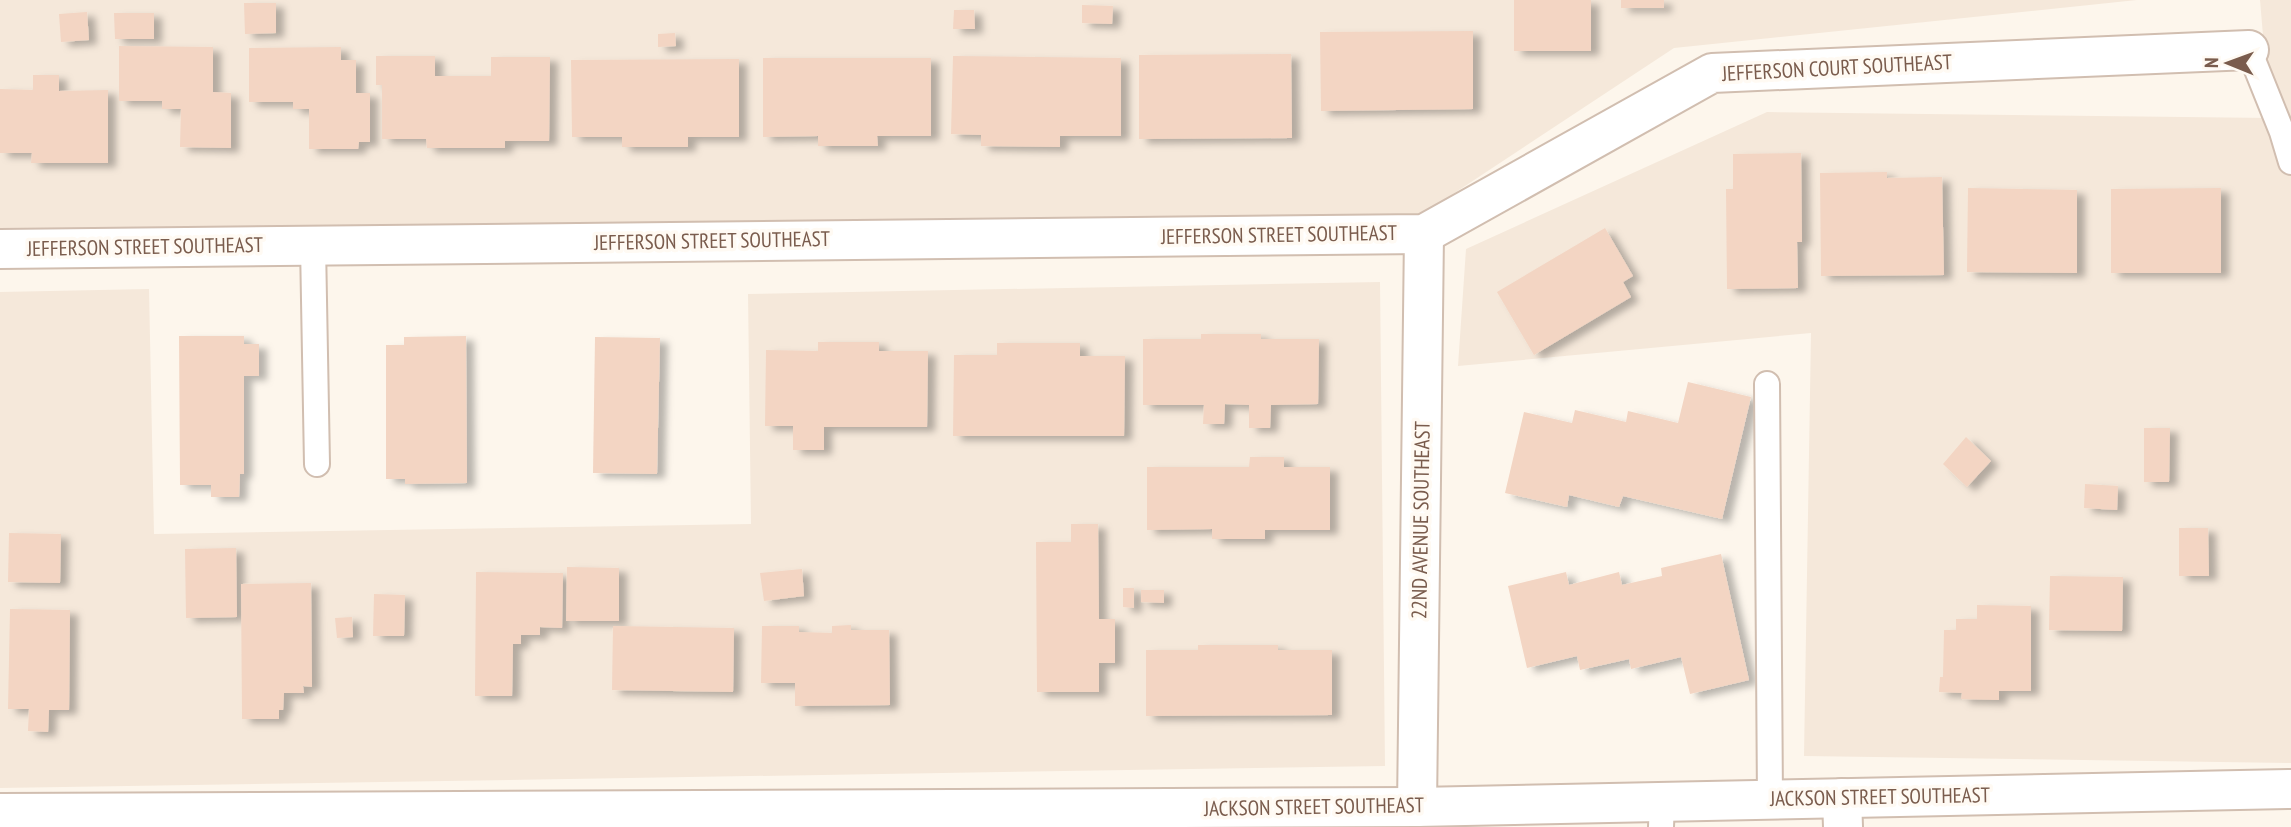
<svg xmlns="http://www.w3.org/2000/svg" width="2291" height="827" viewBox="0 0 2291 827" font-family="'PT Sans Narrow',sans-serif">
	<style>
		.residential { fill: #f5e8da }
		.building { fill: #f3d5c3; filter: url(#shadow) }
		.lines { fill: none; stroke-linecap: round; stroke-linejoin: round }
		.service-casing { stroke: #d1beb0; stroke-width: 28 }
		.minor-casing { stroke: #d1beb0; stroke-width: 42 }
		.tertiary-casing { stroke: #d1beb0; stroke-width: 42 }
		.service { stroke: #fff; stroke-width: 24 }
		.minor { stroke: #fff; stroke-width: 38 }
		.tertiary { stroke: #fff; stroke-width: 38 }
		.labels { text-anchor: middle; stroke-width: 7; stroke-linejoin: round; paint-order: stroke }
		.street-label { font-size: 21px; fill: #7a5c4d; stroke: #fffaf3 }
	</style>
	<defs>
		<filter id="shadow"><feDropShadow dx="8" dy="4.5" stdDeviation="3.5" flood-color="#0004"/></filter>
	</defs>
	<rect width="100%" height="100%" fill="#fdf6ec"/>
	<g class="residential">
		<polygon points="0,0 2137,0 1674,48 1409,223 0,258"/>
		<polygon points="2260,0 2291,0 2291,763 1804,756 1811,333 1458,366 1466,249 1767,112 2270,118"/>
		<polygon points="1380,282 1385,766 0,788 0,292 149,289 154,534 751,524 748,294"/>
	</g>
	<g class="building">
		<rect x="1514" y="0" width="77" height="51"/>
		<rect x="1621" y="0" width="43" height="8"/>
		<polygon points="244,3 276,3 276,33 245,34"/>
		<polygon points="1082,5 1113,6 1112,24 1082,23"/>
		<polygon points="954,10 974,10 975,29 953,29"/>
		<polygon points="87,12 89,40 61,42 59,14"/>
		<polygon points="114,13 154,13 154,39 115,39"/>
		<polygon points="1473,31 1473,109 1321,111 1320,32"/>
		<polygon points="675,33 676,46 658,47 658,34"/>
		<polygon points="119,46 213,47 213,92 231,93 231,148 180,147 181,109 162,109 162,101 119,101"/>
		<polygon points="341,47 341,60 356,60 356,93 370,93 370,142 359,142 358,149 309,149 309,109 293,109 293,102 249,102 249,48"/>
		<polygon points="1291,54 1292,138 1139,139 1139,55"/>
		<polygon points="376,56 435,56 435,76 491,76 491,57 550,57 549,141 505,141 505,148 427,148 426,139 382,139 382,85 376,85"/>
		<polygon points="953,56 1121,58 1121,136 1060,136 1060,147 981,146 981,135 951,134"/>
		<polygon points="763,58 931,58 931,136 877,136 878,146 818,146 818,136 763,137"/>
		<polygon points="739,59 739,137 688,137 688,147 622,147 622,137 572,137 571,60"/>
		<polygon points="33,75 59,75 59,91 108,90 108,163 31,163 32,153 0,153 0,89 33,90"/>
		<polygon points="1801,153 1802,242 1797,242 1798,288 1727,289 1726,189 1733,189 1733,154"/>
		<polygon points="1887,172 1887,178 1942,177 1944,275 1821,276 1820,173"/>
		<polygon points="1968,188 2077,190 2077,273 1967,272"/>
		<polygon points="2221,188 2221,273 2111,273 2111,189"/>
		<polygon points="1605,228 1633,276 1623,282 1631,297 1534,355 1497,292"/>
		<polygon points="1201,334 1261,334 1261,339 1319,339 1318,404 1271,405 1270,428 1249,428 1249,405 1225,404 1224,424 1203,424 1204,405 1143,405 1143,339 1201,339"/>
		<polygon points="179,336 244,336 244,344 259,344 259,376 244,376 244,474 240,474 239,497 211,497 211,485 180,485"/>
		<polygon points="466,336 467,483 405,484 405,479 386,479 386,345 404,345 404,337"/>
		<polygon points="595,337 660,338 657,474 593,473"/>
		<polygon points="818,342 879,342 879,351 928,351 927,427 824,427 824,450 793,450 793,426 765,426 766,350 818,351"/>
		<polygon points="997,343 1080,343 1080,356 1125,356 1124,436 953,436 954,355 997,355"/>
		<polygon points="1688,382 1751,397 1722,519 1623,496 1619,507 1569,495 1567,507 1505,493 1524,412 1572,423 1575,410 1626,422 1628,411 1678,423"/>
		<polygon points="2144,428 2170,428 2169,482 2144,482"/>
		<polygon points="1966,437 1991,461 1967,487 1943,464"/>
		<polygon points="1250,457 1284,457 1284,467 1330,467 1330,530 1265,530 1265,539 1212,539 1212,529 1147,530 1147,467 1249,467"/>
		<polygon points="2085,484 2118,486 2117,510 2084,508"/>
		<polygon points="1071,524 1098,524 1099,619 1115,619 1115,663 1099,663 1099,692 1037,692 1036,542 1071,542"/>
		<polygon points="2179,528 2208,528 2209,576 2179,576"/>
		<polygon points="9,533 61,534 60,583 8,582"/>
		<polygon points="236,548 237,617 186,618 185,549"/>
		<polygon points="1721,554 1749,680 1690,694 1681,657 1631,669 1629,659 1580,670 1577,656 1527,668 1508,586 1566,572 1569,585 1619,572 1622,585 1662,576 1661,568"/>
		<polygon points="567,567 619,568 619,621 566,621"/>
		<polygon points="802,569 804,596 764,601 760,573"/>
		<polygon points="476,572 563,573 562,628 540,627 540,635 521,635 521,644 513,644 512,696 475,696"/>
		<polygon points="2050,576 2123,577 2122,631 2049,630"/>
		<polygon points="311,583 312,687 303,686 304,693 284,693 283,710 279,710 279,719 242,719 241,584"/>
		<polygon points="1123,588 1134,588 1134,608 1123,607"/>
		<polygon points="1141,590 1164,590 1164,603 1141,602"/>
		<polygon points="374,594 405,595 404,636 373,636"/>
		<polygon points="1977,605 2031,606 2031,691 1999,691 1999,700 1961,699 1962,693 1939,692 1940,677 1943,677 1944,630 1956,630 1956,619 1977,619"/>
		<polygon points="10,609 70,610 69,710 49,710 48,732 28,731 29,709 8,709"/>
		<polygon points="352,617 353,637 337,638 335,618"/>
		<polygon points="851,625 851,630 889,630 890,705 795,706 795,683 761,683 762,626 799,626 799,632 832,633 832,626"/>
		<polygon points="613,626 734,628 733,692 612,690"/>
		<polygon points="1198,645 1278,645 1278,650 1332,650 1332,715 1146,716 1146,650 1198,650"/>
	</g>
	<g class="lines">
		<defs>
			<g id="service">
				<polyline points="2249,50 2282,132 2291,162"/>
				<polyline points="313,245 317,464"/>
				<polyline points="1767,384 1770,800"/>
				<polyline points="1661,827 1662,802"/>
			</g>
			<g id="minor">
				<polyline points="0,249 1424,234 1712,73 2249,50"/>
				<polyline points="1842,798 1843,827"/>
				<polyline points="1417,807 1424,234"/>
			</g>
			<polyline id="tertiary" points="0,813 1417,807 2291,789"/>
		</defs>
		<use href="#service" class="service-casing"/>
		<use href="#minor" class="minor-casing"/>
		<use href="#tertiary" class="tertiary-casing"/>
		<use href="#service" class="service"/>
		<use href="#minor" class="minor"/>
		<use href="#tertiary" class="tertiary"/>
	</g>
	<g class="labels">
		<g class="street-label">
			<text transform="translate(1837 68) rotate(-3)" y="7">JEFFERSON COURT SOUTHEAST</text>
			<text transform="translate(1279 235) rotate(-1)" y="7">JEFFERSON STREET SOUTHEAST</text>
			<text transform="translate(712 241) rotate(-1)" y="7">JEFFERSON STREET SOUTHEAST</text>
			<text transform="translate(145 247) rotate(-1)" y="7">JEFFERSON STREET SOUTHEAST</text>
			<text transform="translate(1421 520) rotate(-89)" y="7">22ND AVENUE SOUTHEAST</text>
			<text transform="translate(1880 797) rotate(-1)" y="7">JACKSON STREET SOUTHEAST</text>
			<text transform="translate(1314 807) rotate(-1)" y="7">JACKSON STREET SOUTHEAST</text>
		</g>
	</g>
	<g transform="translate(2228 63) rotate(271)" stroke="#fffaf3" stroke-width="5" paint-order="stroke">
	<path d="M0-5L12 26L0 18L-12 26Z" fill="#7a5c4d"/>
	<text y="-10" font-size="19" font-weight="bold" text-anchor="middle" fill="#7a5c4d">N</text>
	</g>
</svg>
